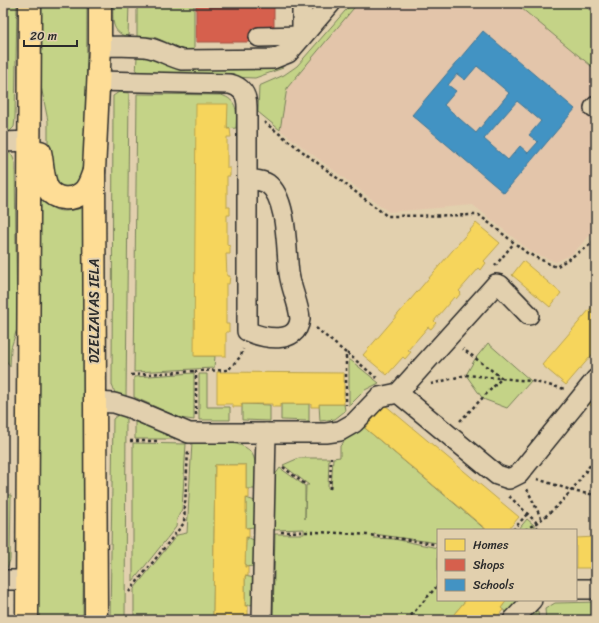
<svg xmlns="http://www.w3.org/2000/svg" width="599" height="623" viewBox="0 0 599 623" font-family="Sriracha,sans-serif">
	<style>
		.built { fill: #e3c5aa }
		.green { fill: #c4d387; stroke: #787f59 }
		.homes { fill: #f6d55c; stroke: #b9a24d }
		.shops { fill: #d6604d; stroke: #a35043 }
		.schools { fill: #4393c3; stroke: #3c7495; fill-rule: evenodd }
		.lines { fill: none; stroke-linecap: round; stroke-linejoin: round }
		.minor-casing { stroke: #2b2b2b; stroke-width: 22 }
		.major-casing { stroke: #2b2b2b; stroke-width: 25 }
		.path { stroke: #2b2b2b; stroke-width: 2.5; stroke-dasharray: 3 3; stroke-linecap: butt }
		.minor { stroke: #e2d0ae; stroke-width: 19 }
		.major { stroke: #fedd96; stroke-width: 22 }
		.labels { text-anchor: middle; stroke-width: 4; stroke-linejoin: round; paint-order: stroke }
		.street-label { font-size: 14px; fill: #2b2b2b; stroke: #e2d0ae }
	</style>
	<rect width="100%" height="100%" fill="#e2d0ae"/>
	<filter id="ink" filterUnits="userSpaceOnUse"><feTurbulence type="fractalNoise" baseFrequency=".025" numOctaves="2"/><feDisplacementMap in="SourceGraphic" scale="8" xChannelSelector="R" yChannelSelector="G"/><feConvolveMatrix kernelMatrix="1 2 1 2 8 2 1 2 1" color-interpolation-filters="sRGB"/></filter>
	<g filter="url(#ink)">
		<polygon class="built" points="358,3 515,3 596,70 596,229 572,254 556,262 531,252 473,205 389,212 280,130 287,88"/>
		<g class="green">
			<polygon points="4,3 17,3 15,119 14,127 9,132 3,132"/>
			<polygon points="40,3 87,3 86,174 80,186 61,190 48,167 48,121 39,76"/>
			<path d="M113,3H129L128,37C110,32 113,19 113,3Z"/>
			<polygon points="137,3 194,3 194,52 184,50 154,37 137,37"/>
			<polygon points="352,3 358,3 287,88 280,130 258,112 259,86 284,75 297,66"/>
			<polygon points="515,3 582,3 596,16 596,70"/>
			<polygon points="137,57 150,57 169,65 278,66 283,68 255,78 136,73"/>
			<polygon points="119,92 129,93 126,397 115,393 112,385 113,96"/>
			<path d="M137,94L221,95C238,100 237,112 236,128L227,129V105L195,356H215L214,368L134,372Z"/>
			<polygon points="5,150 12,155 15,163 17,329 11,348 10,367 6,360"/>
			<path d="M40,182C48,213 56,215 86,207L83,620H38Z"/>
			<polygon points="488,343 531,381 507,408 483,399 466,375 475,359"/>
			<polygon points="349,359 379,383 365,390 349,406"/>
			<polygon points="194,373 194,420 180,418 134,397 134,377"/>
			<polygon points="199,374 207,374 207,407 230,407 230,420 199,420"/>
			<polygon points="242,404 270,405 270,421 242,420"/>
			<polygon points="281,404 309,404 309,421 281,420"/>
			<polygon points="319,404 344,404 345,411 335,419 320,421"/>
			<polygon points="119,414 126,417 125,620 110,620 113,419"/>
			<polygon points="135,419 175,439 135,439"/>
			<polygon points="360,424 486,530 438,530 438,543 374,534 374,538 394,539 438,548 438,600 466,600 449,620 273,620 275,534 304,534 304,529 274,530 275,475 280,468 305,486 305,519 306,485 309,485 283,465 299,458 329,458 328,488 331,489 333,458 340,457 340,446"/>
			<path d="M192,442C209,443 248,437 254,458C257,467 255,479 255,489H246V465H215L213,620H134V589L177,535L187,533Z"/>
			<polygon points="133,443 186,444 182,509 177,519 176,527 133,581"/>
			<polygon points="6,495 11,495 10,560 7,568 3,569 3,501"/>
			<polygon points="246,498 255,501 254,527 246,528"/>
			<polygon points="527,519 534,525 534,530 518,530"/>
			<polygon points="246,537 254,540 254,566 245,567"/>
			<polygon points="245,576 254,578 254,604 245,606"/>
			<polygon points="507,600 518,600 507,613 501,608"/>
			<polygon points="596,602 596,620 546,620 545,609 555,603"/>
			<polygon points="536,611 538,611 539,620 527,620"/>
		</g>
		<g class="homes">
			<polygon points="196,104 228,104 227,129 230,129 231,137 227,137 227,168 230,168 230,176 227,176 227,207 230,207 230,215 227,215 227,245 230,246 230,254 226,254 227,276 230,276 229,284 226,284 226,324 229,324 229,332 226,332 226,356 194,356"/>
			<polygon points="476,223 500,243 484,261 486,263 481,270 479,268 459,291 461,293 456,299 454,297 434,321 436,323 431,329 428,327 408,350 411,352 405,359 403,357 387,375 363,355"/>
			<polygon points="523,261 561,293 550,307 512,275"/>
			<polygon points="596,302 596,350 566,385 542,365"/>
			<polygon points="217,372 344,373 344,404 319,404 319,407 311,407 311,404 280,404 280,407 272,407 272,404 241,404 242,407 233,407 233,404 217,404"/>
			<polygon points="596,396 596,411 589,404"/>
			<polygon points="385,405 519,517 508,530 487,530 365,428"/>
			<polygon points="215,465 246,465 246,489 249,489 249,498 246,498 246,528 249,528 249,537 246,537 245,567 248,567 248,576 245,576 245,606 248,606 248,615 245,615 245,620 213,620"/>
			<polygon points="596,537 596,568 576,568 576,538"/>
			<polygon points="466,600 507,600 501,608 503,610 498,616 495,614 490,620 449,620"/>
		</g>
		<polygon class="shops" points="196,3 274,3 274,26 271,26 271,30 259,42 196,42"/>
		<path class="schools" d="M483,31L575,109L504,193L412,115ZM477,66L509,93L476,133L444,105L456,91L448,85L457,74L465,80ZM517,101L541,121L529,135L538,142L528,153L520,146L508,160L484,139Z"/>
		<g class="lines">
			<defs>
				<g id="minor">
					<polyline points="302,3 302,36"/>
					<polyline points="259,37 302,36"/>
					<path d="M100,46C116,47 135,45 150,48C162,51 170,57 182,60L273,59L288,53L331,3"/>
					<path d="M98,81L230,84C242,87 247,95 247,107V331C263,338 297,346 300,319C299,304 291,289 289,273C286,251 288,199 268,184C262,180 254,180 247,179"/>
					<polyline points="594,108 596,106"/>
					<polyline points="3,142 30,141"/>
					<polyline points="398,393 497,475 509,479 519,474 596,379"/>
					<polyline points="94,402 114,403 130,408 189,433 266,433 262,620"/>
					<polyline points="266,433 326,433 340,431 354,423 379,397 398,393 496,284 500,285 529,315"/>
					<polyline points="3,580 27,580"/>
					<polyline points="576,589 596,589"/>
					<polyline points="513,620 532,600"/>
				</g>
				<g id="major">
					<path d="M40,152C43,164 42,178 48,189C55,200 72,201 82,193C89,188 91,179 94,171"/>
					<polyline points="27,620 30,3"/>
					<polyline points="96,620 94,171 100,46 100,3"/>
				</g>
			</defs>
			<use href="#minor" class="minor-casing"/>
			<use href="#major" class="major-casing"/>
			<g class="path">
				<polyline points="595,3 596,4"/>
				<polyline points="264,122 387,216 479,215 527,253 556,267 596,241"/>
				<polyline points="495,266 514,243"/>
				<polyline points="316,328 346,353 346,405"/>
				<polyline points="347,353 378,379"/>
				<polyline points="131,375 196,371"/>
				<polyline points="431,384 466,375 531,381 565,389"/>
				<polyline points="196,415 196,371 228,370 241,356 243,349"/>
				<polyline points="460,421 502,378 463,349"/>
				<polyline points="130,441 158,441"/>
				<polyline points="283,467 306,485"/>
				<polyline points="537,479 577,492 596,495"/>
				<polyline points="330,489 331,457"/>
				<polyline points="527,489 542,520"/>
				<polyline points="509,496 537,523 537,530"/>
				<polyline points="513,530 527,514"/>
				<path d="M525,530C557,512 576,487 596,456"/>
				<path d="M281,532C334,531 386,535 438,545"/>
				<polyline points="129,592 184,523 188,451"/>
				<polyline points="407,620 438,585"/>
			</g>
			<use href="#minor" class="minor"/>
			<use href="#major" class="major"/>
		</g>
	</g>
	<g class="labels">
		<g class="street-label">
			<text transform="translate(94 311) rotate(-90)" y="5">DZELZAVAS IELA</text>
		</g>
	</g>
	<rect width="599" height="623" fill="none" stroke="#e2d0ae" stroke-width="16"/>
	<rect x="8" y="8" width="583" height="607" fill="none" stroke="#2b2b2b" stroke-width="1.5" filter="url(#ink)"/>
	<rect x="437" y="529" width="140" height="72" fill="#e2d0ae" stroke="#998e7a"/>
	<rect x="445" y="539" width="20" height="12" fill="#f6d55c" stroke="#998e7a"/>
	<text x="473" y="549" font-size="12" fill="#2b2b2b">Homes</text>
	<rect x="445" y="559" width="20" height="12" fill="#d6604d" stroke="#998e7a"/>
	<text x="473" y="569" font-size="12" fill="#2b2b2b">Shops</text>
	<rect x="445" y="579" width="20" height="12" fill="#4393c3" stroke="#998e7a"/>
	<text x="473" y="589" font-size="12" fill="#2b2b2b">Schools</text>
	<path d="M24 40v6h53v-6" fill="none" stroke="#2b2b2b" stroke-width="2"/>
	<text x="30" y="40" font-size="12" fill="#2b2b2b" stroke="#e2d0ae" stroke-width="3" paint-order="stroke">20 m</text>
</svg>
